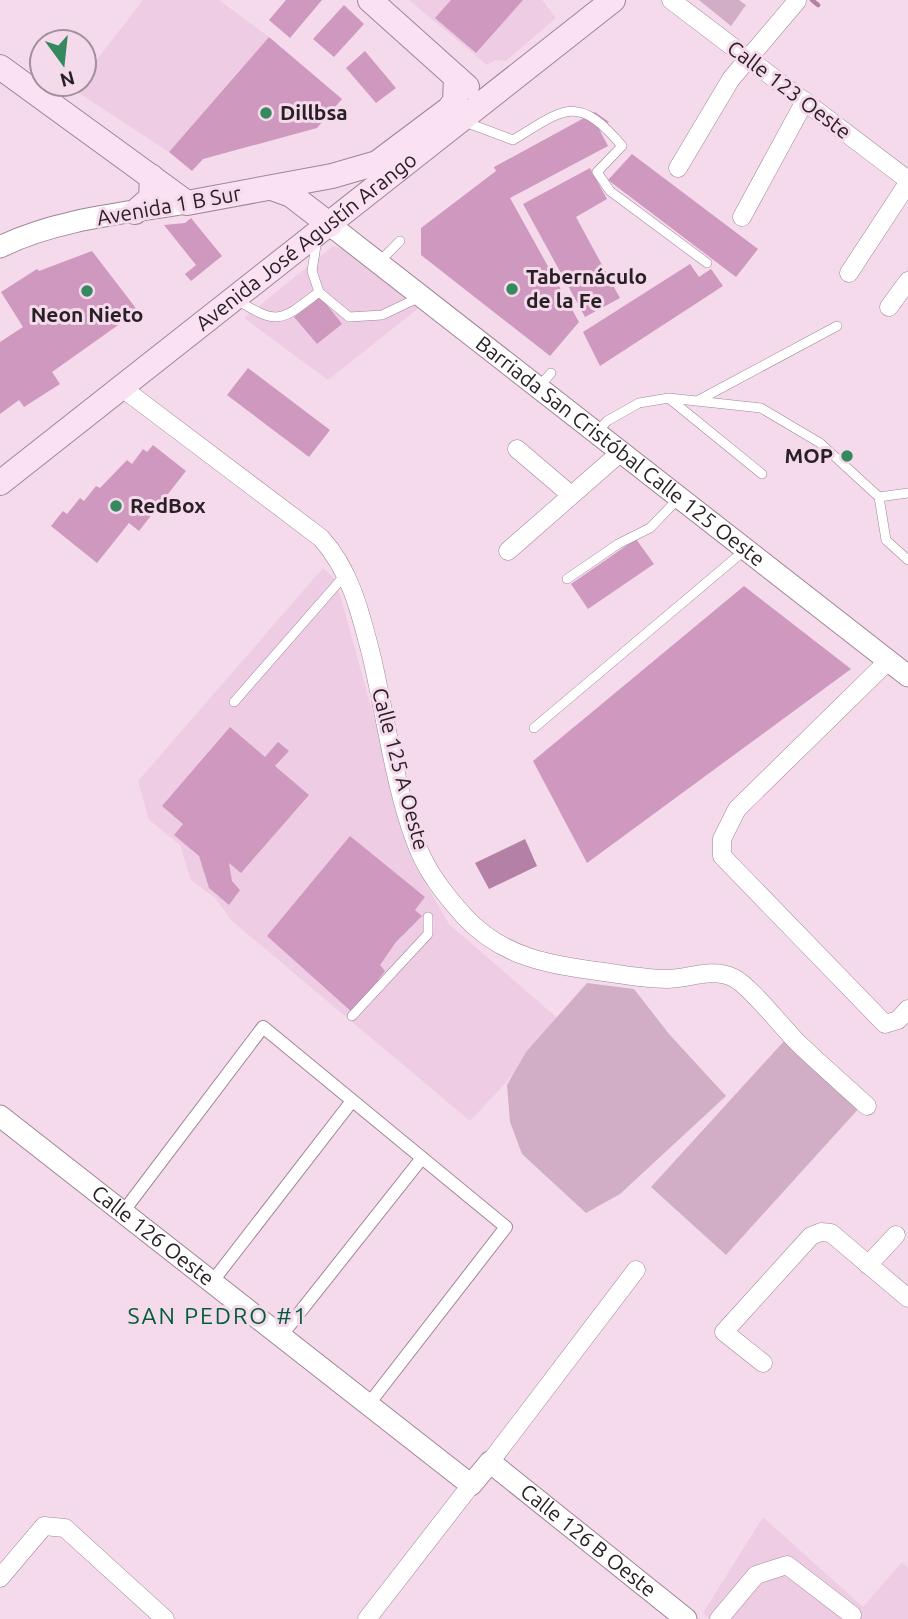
<svg xmlns="http://www.w3.org/2000/svg" width="908" height="1619" viewBox="0 0 908 1619" font-family="Ubuntu,sans-serif">
	<style>
		.built { fill: #eecde4 }
		.green { fill: #d1aec6 }
		.water { fill: #b480a5 }
		.lines { fill: none; stroke-linecap: round; stroke-linejoin: round }
		.stream { stroke: #b480a5; stroke-width: 4.5 }
		.building { fill: #cf99bf }
		.service-casing { stroke: #9e8697; stroke-width: 10 }
		.pedestrian-casing { stroke: #9e8697; stroke-width: 14 }
		.minor-casing { stroke: #9e8697; stroke-width: 19 }
		.tertiary-casing { stroke: #9e8697; stroke-width: 23 }
		.secondary-casing { stroke: #9e8697; stroke-width: 26 }
		.service { stroke: #fff; stroke-width: 9 }
		.pedestrian { stroke: #fff; stroke-width: 12 }
		.minor { stroke: #fff; stroke-width: 18 }
		.tertiary { stroke: #fff; stroke-width: 21 }
		.secondary { stroke: #fae2f3; stroke-width: 24 }
		.poi-dot { fill: #348a5e; stroke: #f5daec; stroke-width: 2.5 }
		.labels { text-anchor: middle; stroke-width: 6; stroke-linejoin: round; paint-order: stroke }
		.street-label { font-size: 21px; fill: #292026; stroke: #f5daec }
		.poi-label { font-size: 21px; font-weight: bold; fill: #292026; stroke: #f5daec; text-anchor: start }
		.neighbourhood-label { font-size: 23px; letter-spacing: 2px; fill: #005d37; stroke: #f5daec }
	</style>
	<rect width="100%" height="100%" fill="#f5daec"/>
	<g class="built">
		<polygon points="143,0 219,0 269,37 169,152 74,90 78,84 84,84 84,76"/>
		<polygon points="409,0 542,0 556,18 506,61 496,60 487,65"/>
		<polygon points="333,246 344,249 420,307 328,380 244,318"/>
		<polygon points="323,568 333,577 338,587 414,864 449,924 562,1022 470,1121 232,921 215,898 191,880 180,845 149,820 138,781"/>
		<polygon points="763,1517 863,1607 902,1562 908,1568 908,1619 710,1619 703,1613"/>
	</g>
	<g class="green">
		<polygon points="699,0 739,0 746,5 731,26"/>
		<polygon points="587,983 634,989 669,1034 726,1096 620,1194 586,1213 522,1154 510,1122 507,1085 526,1052"/>
		<polygon points="786,1039 861,1106 726,1255 651,1187"/>
	</g>
	<polygon class="water" points="525,839 537,866 489,889 475,863"/>
	<g class="lines">
		<polyline class="stream" points="812,0 818,5"/>
	</g>
	<g class="building">
		<polygon points="286,0 322,0 290,38 269,20"/>
		<polygon points="451,0 523,0 476,53 435,18"/>
		<polygon points="344,5 364,24 334,57 313,39"/>
		<polygon points="269,37 342,99 317,128 203,159 192,171 169,152"/>
		<polygon points="365,51 396,88 376,103 346,68"/>
		<polygon points="595,112 609,122 598,127 608,146 510,198 579,322 550,356 421,255 421,228 496,171 494,167"/>
		<polygon points="632,154 758,249 736,277 608,180"/>
		<polygon points="590,168 607,199 576,217 620,298 585,317 523,204"/>
		<polygon points="191,218 222,256 191,281 185,274 196,265 164,225 185,223"/>
		<polygon points="92,251 138,311 52,372 60,384 24,407 19,400 0,414 0,342 23,327 1,292 37,269 39,271"/>
		<polygon points="690,264 699,277 711,269 723,286 600,366 583,332"/>
		<polygon points="320,296 342,324 317,344 294,317"/>
		<polygon points="248,368 330,430 309,457 227,395"/>
		<polygon points="153,445 186,471 139,531 129,523 97,563 51,526 63,511 67,514 80,498 84,501 96,486 100,488 127,460 132,464 143,449 147,452"/>
		<polygon points="636,539 654,564 588,609 571,584"/>
		<polygon points="744,586 851,669 587,863 533,761"/>
		<polygon points="230,727 265,757 278,742 289,751 275,766 309,795 241,873 229,863 232,881 240,890 229,905 209,888 199,856 174,835 183,824 162,806"/>
		<polygon points="350,836 425,897 415,910 422,916 396,942 380,965 385,971 353,1013 267,936"/>
	</g>
	<g class="lines">
		<defs>
			<g id="service">
				<path d="M465,122L513,140C563,110 577,92 622,146L597,172L610,191L707,263"/>
				<polyline points="379,262 400,241"/>
				<polyline points="319,292 349,317 382,315 420,297"/>
				<path d="M237,300C279,326 281,321 319,292L312,271L317,239"/>
				<polyline points="538,388 551,373"/>
				<polyline points="671,400 762,474"/>
				<polyline points="699,400 837,326"/>
				<polyline points="596,433 607,421 639,403 669,398 761,408 820,443 879,497 886,540 908,560"/>
				<polyline points="879,497 908,493"/>
				<polyline points="567,579 618,544 650,528 679,498"/>
				<polyline points="234,702 345,575"/>
				<polyline points="534,728 745,550"/>
				<polyline points="352,1016 428,934 428,917"/>
			</g>
			<g id="pedestrian">
				<polyline points="123,1212 263,1027 506,1227 368,1405"/>
				<polyline points="212,1282 352,1101"/>
				<polyline points="281,1336 422,1158"/>
			</g>
			<g id="minor">
				<polyline points="671,0 908,180"/>
				<polyline points="678,168 731,79 797,1"/>
				<polyline points="742,217 805,101"/>
				<polyline points="849,273 908,183"/>
				<polyline points="889,307 908,281"/>
				<path d="M121,387L321,538C351,571 361,615 372,658C386,718 397,803 422,857C433,880 449,899 465,917C503,958 551,965 604,972C624,975 646,979 667,979C689,979 712,967 734,978C750,986 782,1027 797,1042C820,1064 844,1085 867,1106"/>
				<polyline points="517,449 571,495"/>
				<polyline points="508,551 621,452"/>
				<polyline points="889,660 737,809 722,839 722,856 885,1024 898,1020 908,1009"/>
				<polyline points="868,1265 896,1235"/>
				<polyline points="763,1363 724,1332 811,1236 821,1232 831,1233 908,1298"/>
				<polyline points="490,1462 636,1270"/>
				<polyline points="0,1578 44,1526 65,1528 165,1619"/>
				<polyline points="367,1619 471,1485"/>
				<polyline points="719,1619 756,1575 787,1565 852,1615"/>
			</g>
			<g id="tertiary">
				<path id="s1" d="M330,225L908,676"/>
				<path d="M0,247C56,219 126,213 187,203"/>
				<path id="s2" d="M0,1116L471,1485L490,1462L686,1619"/>
			</g>
			<g id="secondary">
				<polyline points="370,0 467,87"/>
				<polyline points="0,67 187,203 332,176 377,163 449,109 455,101 456,77"/>
				<polyline points="272,188 291,195 330,225"/>
				<polyline points="135,212 151,198 152,177"/>
				<path id="s3" d="M0,483L613,0"/>
			</g>
		</defs>
		<use href="#service" class="service-casing"/>
		<use href="#pedestrian" class="pedestrian-casing"/>
		<use href="#minor" class="minor-casing"/>
		<use href="#tertiary" class="tertiary-casing"/>
		<use href="#secondary" class="secondary-casing"/>
		<use href="#service" class="service"/>
		<use href="#pedestrian" class="pedestrian"/>
		<use href="#minor" class="minor"/>
		<use href="#tertiary" class="tertiary"/>
		<use href="#secondary" class="secondary"/>
	</g>
	<g class="poi-dot">
		<circle cx="266" cy="113" r="7"/>
		<circle cx="512" cy="289" r="7"/>
		<circle cx="87" cy="291" r="7"/>
		<circle cx="847" cy="456" r="7"/>
		<circle cx="116" cy="506" r="7"/>
	</g>
	<g class="labels">
		<g class="street-label">
			<text transform="translate(789 90) rotate(37)" y="7">Calle 123 Oeste</text>
			<text transform="translate(169 206) rotate(-10)" y="7">Avenida 1 B Sur</text>
			<text dy="7" stroke="none"><textPath href="#s3" startOffset="390">Avenida José Agustín Arango</textPath></text>
			<text dy="7" stroke="none"><textPath href="#s1" startOffset="368">Barriada San Cristóbal Calle 125 Oeste</textPath></text>
			<text transform="translate(400 769) rotate(75)" y="7">Calle 125 A Oeste</text>
			<text dy="7" stroke="none"><textPath href="#s2" startOffset="194">Calle 126 Oeste</textPath></text>
			<text dy="7" stroke="none"><textPath href="#s2" startOffset="754">Calle 126 B Oeste</textPath></text>
		</g>
		<g class="poi-label">
			<text x="280" y="120">Dillbsa</text>
			<text x="526" y="284">Tabernáculo<tspan x="526" dy="24">de la Fe</tspan></text>
			<text x="87" y="322" text-anchor="middle">Neon Nieto</text>
			<text x="833" y="463" text-anchor="end">MOP</text>
			<text x="130" y="513">RedBox</text>
		</g>
		<g class="neighbourhood-label">
			<text x="218" y="1324">SAN PEDRO #1</text>
		</g>
	</g>
	<g transform="translate(63 63) rotate(165)"><circle r="33" fill="#f5daec" stroke="#a3909d" stroke-width="2"/>
	<path d="M0-5L12 26L0 18L-12 26Z" fill="#348a5e"/>
	<text y="-10" font-size="19" font-weight="bold" text-anchor="middle" fill="#292026">N</text>
	</g>
</svg>
